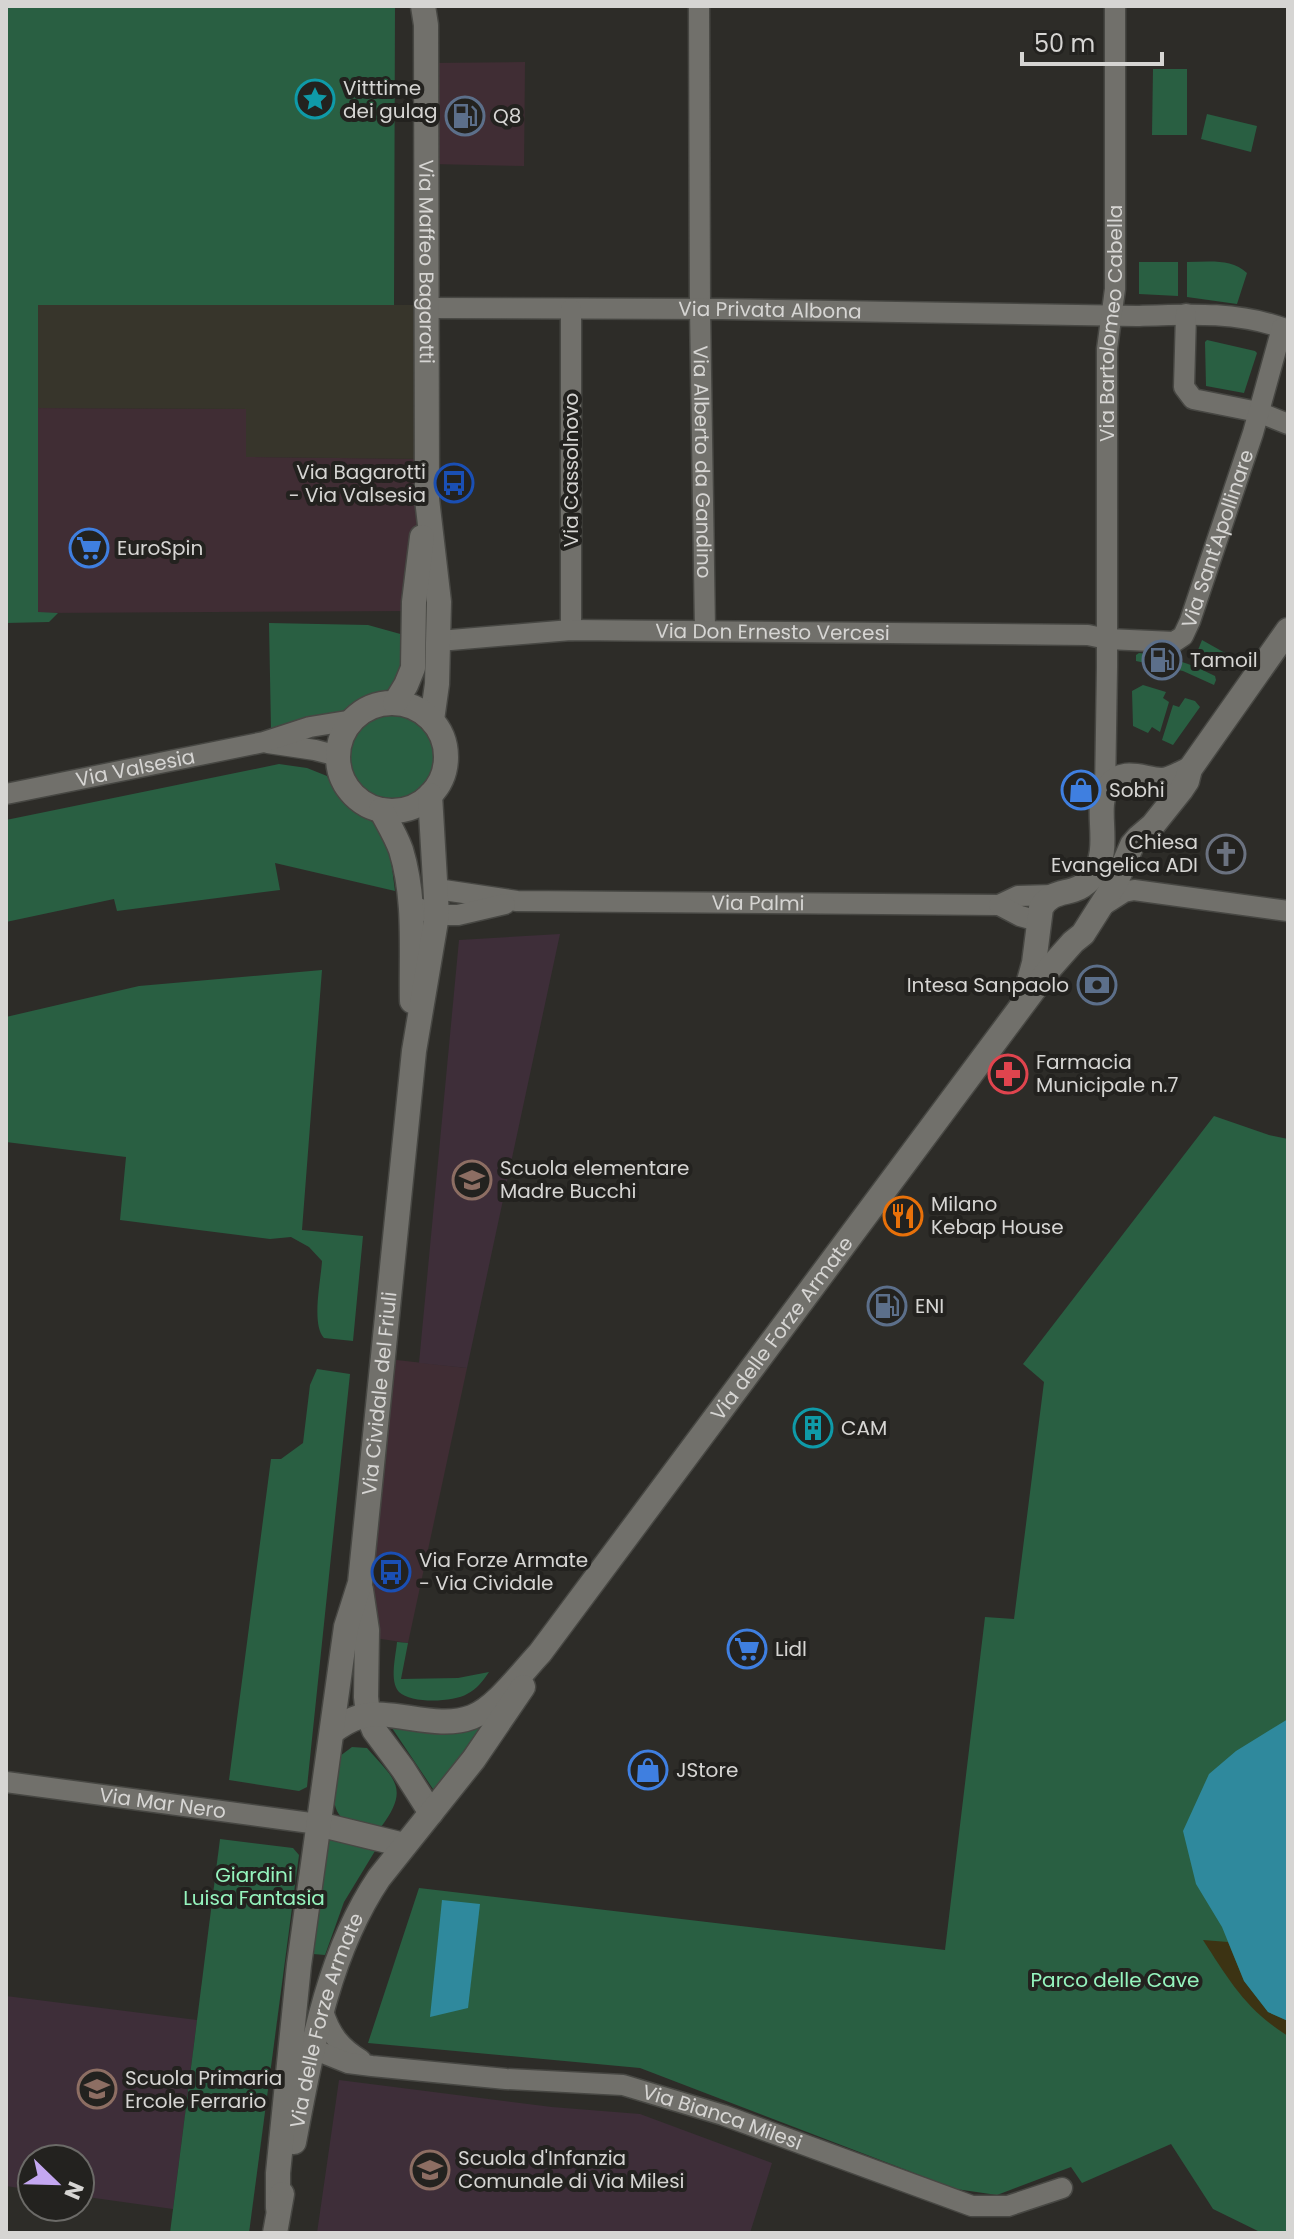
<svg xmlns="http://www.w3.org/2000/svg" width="1294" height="2239" viewBox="0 0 1294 2239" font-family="Poppins,sans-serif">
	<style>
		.commercial { fill: #402d34 }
		.built { fill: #37352b }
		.education { fill: #3e2e39 }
		.green { fill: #295f42 }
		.sand { fill: #3c3313 }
		.water { fill: #2f899d }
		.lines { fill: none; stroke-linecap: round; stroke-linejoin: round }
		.minor-casing { stroke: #474743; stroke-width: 23 }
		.tertiary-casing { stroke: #474743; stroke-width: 27 }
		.minor { stroke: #71706b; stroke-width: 20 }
		.tertiary { stroke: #71706b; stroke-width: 24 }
		.labels { text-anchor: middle; stroke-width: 8; stroke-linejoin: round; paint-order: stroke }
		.poi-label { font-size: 20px; fill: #d6d5d3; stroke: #23221f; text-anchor: start }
		.street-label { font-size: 20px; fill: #d6d5d3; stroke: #23221f }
		.park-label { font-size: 20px; fill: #95f4be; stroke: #23221f }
	</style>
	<rect width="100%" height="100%" fill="#2d2c28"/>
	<g class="commercial">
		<polygon points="525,62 524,166 431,164 430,63"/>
		<polygon points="38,408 247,409 246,457 426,459 413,611 38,613"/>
		<polygon points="388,1359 467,1368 408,1643 368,1637"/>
	</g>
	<polygon class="built" points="38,304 426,305 426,459 246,457 246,409 38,408"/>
	<g class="education">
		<polygon points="560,934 467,1368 419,1363 459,940"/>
		<polygon points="6,1996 197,2020 173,2209 80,2196 80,2159 32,2159 32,2190 6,2186"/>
		<polygon points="339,2080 552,2107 640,2114 772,2163 750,2233 317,2233"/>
	</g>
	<g class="green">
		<polygon points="6,6 395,6 394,305 38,305 38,612 58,613 49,622 6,623"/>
		<polygon points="1153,69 1187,69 1187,135 1152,135"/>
		<polygon points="1207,114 1257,126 1251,152 1201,139"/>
		<polygon points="1139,262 1178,262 1178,296 1139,294"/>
		<path d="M1187,262C1208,262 1231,258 1247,273L1237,304L1187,297Z"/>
		<polygon points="1207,340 1255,351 1257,353 1244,393 1206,386 1205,342"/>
		<polygon points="269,623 368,625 404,635 403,672 393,689 372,694 347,710 271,730"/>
		<polygon points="1202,640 1234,658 1227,670 1196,655"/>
		<path d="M1139,653C1167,656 1190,663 1215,676L1216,680L1214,685L1183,671L1136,661V655Z"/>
		<polygon points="1143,685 1166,692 1163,698 1169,702 1160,732 1152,727 1148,733 1133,726 1132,691"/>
		<polygon points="1185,698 1195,701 1200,707 1173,745 1162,740 1173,705 1179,707"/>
		<circle cx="392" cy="757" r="46"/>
		<polygon points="279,764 307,768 327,776 339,798 355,813 377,824 389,844 395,891 275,863 280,890 117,911 114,899 6,922 6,820"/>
		<path d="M322,970L302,1230L363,1236L353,1341L324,1338C311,1324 321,1280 322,1261L309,1247L291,1237L270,1239L120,1220L126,1157L6,1142V1017L139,986Z"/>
		<polygon points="1214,1116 1269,1135 1288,1139 1288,2233 1262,2233 1213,2209 1171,2144 1082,2183 1071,2167 997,2195 956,2189 640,2068 368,2043 419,1888 945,1950 985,1617 1014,1619 1044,1382 1023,1364"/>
		<polygon points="317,1369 350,1374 307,1787 299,1791 229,1780 271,1459 281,1459 303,1443 310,1385"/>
		<path d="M397,1642L408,1643L401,1679L458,1678L489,1672C483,1681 477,1689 467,1694C454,1702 411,1704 399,1692C389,1681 396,1655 397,1642Z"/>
		<polygon points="481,1726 435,1792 392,1728 437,1730"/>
		<path d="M352,1747L367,1748C395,1780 410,1788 381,1827C371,1826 358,1826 349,1822C324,1812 337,1776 340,1756Z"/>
		<polygon points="331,1836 354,1846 375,1851 344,1902 325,1955 313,1954 326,1849"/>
		<polygon points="220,1839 293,1848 299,1855 249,2233 170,2233"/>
	</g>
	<path class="sand" d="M1203,1940L1228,1942L1244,1981L1268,2012L1288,2021V2036C1246,2010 1229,1980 1203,1940Z"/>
	<g class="water">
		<polygon points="1288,1719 1288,2021 1268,2012 1244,1981 1222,1927 1196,1884 1183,1831 1209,1774 1236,1751"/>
		<polygon points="442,1900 480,1904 468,2008 430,2017"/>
	</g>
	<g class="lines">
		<defs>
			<g id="minor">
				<path id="s1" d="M699,6L700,309L705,630"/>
				<path id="s2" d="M428,308L721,309L1137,316C1187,314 1240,311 1288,330"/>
				<polyline points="571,309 571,630"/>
				<polyline points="1186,314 1184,387 1193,399 1258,412 1288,424"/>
				<path id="s3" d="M439,641L571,630L1088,635L1107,639L1174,642L1183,636L1190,621L1253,433L1282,328"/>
				<polyline points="268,743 315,750 338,756"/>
				<path id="s4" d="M1105,793L1107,667V349L1115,289V6"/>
				<path id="s5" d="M6,794L264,742L310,727L353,720"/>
				<path id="s6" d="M437,889L517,901L999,905L1018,896L1053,895"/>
				<polyline points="999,905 1020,916 1038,921"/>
				<polyline points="412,906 437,915 458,915 505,904"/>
				<polyline points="1102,906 1124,892 1134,890 1288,911"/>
				<path id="s7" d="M6,1782L318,1824"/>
				<path d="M323,2011C330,2034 340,2047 361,2060"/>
				<path id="s8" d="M313,2049L348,2063L372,2066L506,2079L623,2085L723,2115L972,2206H1008L1062,2188"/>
			</g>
			<g id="tertiary">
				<path id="s9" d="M423,6L426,25L427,499L439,602L437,684L432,720"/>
				<circle cx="392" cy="757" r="54"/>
				<polyline points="395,703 406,685 413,668 414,602 422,537"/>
				<path d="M381,810C388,823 396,836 401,850C416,899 411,951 412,1001"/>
				<path d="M1026,992L1034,963L1041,908C1054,885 1075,899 1092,877C1114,848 1092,808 1108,787C1123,767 1142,779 1161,780C1170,780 1181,773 1190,769"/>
				<polyline points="361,1590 367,1630 366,1697 368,1715 374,1730 403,1769 431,1813"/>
				<path id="s10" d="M332,1732C340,1726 349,1720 359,1717C390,1707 436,1731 472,1717C496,1708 522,1672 540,1653L1050,968L1073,942L1083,934L1116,882L1132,845L1139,837L1153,825L1181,790L1187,781L1190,769L1288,630"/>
				<polyline points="318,1824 404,1845"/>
				<path id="s11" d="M294,2142C311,2053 327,1955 379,1878L474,1759L523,1687"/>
				<path id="s12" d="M278,2208V2173L299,1965L346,1627L360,1583L414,1051L437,915L430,795"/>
				<polyline points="275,2233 282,2194"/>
			</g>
		</defs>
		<use href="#minor" class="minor-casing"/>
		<use href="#tertiary" class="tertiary-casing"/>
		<use href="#minor" class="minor"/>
		<use href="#tertiary" class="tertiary"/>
	</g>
	<defs>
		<symbol id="sight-ring" viewBox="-11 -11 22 22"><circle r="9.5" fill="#23221f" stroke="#0f9aa8" stroke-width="1.5"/><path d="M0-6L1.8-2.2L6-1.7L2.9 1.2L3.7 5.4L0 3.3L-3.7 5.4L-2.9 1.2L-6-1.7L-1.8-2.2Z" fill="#0f9aa8"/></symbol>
		<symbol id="fuel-ring" viewBox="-11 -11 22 22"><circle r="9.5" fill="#23221f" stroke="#5c6f8a" stroke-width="1.5"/><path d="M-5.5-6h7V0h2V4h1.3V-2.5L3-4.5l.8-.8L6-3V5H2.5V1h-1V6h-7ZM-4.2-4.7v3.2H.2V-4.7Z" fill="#5c6f8a"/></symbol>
		<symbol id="bus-ring" viewBox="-11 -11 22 22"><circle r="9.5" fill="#23221f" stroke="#1a4fb4" stroke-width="1.5"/><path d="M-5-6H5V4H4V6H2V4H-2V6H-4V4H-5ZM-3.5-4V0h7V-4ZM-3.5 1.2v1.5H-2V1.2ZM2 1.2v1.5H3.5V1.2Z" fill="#1a4fb4"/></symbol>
		<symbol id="supermarket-ring" viewBox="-11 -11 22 22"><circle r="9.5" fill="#23221f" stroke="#3f7fe0" stroke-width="1.5"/><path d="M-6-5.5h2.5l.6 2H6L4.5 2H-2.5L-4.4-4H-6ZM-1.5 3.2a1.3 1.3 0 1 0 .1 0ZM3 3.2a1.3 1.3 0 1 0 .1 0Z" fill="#3f7fe0"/></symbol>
		<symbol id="shop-ring" viewBox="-11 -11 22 22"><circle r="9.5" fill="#23221f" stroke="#3f7fe0" stroke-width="1.5"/><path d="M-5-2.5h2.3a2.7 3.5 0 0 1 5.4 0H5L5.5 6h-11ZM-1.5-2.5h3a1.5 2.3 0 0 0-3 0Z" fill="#3f7fe0"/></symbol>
		<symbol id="church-ring" viewBox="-11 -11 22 22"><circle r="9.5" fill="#23221f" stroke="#6b7280" stroke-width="1.5"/><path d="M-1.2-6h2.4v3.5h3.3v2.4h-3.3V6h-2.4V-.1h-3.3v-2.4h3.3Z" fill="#6b7280"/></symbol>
		<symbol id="bank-ring" viewBox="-11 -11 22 22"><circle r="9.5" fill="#23221f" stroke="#5c6f8a" stroke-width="1.5"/><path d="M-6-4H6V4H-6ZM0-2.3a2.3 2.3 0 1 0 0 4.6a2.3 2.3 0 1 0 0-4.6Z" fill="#5c6f8a"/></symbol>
		<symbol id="pharmacy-ring" viewBox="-11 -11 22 22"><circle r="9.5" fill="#23221f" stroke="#e0444e" stroke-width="1.5"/><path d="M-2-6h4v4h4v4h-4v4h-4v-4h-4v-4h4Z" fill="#e0444e"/></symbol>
		<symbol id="school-ring" viewBox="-11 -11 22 22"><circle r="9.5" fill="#23221f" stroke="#8d6e63" stroke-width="1.5"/><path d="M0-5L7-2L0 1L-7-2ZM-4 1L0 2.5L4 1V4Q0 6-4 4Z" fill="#8d6e63"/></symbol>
		<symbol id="restaurant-ring" viewBox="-11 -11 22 22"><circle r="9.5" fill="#23221f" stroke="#e8710a" stroke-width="1.5"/><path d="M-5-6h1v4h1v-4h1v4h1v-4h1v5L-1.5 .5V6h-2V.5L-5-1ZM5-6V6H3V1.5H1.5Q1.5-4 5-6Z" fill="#e8710a"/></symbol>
		<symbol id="building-ring" viewBox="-11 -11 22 22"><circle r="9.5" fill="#23221f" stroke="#0f9aa8" stroke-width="1.5"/><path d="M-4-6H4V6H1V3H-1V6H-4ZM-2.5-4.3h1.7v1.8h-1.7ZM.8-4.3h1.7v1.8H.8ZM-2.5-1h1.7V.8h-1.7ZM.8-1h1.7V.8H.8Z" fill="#0f9aa8"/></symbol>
	</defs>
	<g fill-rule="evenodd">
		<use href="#sight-ring" x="293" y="77" width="44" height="44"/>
		<use href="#fuel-ring" x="443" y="94" width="44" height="44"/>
		<use href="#bus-ring" x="432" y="461" width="44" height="44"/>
		<use href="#supermarket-ring" x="67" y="526" width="44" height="44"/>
		<use href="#fuel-ring" x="1140" y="638" width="44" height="44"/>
		<use href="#shop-ring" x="1059" y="768" width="44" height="44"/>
		<use href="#church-ring" x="1204" y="832" width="44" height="44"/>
		<use href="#bank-ring" x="1075" y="963" width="44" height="44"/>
		<use href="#pharmacy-ring" x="986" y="1052" width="44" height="44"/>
		<use href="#school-ring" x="450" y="1158" width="44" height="44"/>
		<use href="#restaurant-ring" x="881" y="1194" width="44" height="44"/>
		<use href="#fuel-ring" x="865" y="1284" width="44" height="44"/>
		<use href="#building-ring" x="791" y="1406" width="44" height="44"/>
		<use href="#bus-ring" x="369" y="1550" width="44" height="44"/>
		<use href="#supermarket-ring" x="725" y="1627" width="44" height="44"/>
		<use href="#shop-ring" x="626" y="1748" width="44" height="44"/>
		<use href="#school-ring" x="75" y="2067" width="44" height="44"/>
		<use href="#school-ring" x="408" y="2148" width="44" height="44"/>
	</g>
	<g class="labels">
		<g class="poi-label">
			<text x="343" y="95">Vitttime<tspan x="343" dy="23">dei gulag</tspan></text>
			<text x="493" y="123">Q8</text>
			<text x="426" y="479" text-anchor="end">Via Bagarotti<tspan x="426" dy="23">- Via Valsesia</tspan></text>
			<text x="117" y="555">EuroSpin</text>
			<text x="1190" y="667">Tamoil</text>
			<text x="1109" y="797">Sobhi</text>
			<text x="1198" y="849" text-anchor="end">Chiesa<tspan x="1198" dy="23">Evangelica ADI</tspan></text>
			<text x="1069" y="992" text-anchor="end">Intesa Sanpaolo</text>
			<text x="1036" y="1069">Farmacia<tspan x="1036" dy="23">Municipale n.7</tspan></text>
			<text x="500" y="1175">Scuola elementare<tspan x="500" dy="23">Madre Bucchi</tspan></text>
			<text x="931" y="1211">Milano<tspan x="931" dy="23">Kebap House</tspan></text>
			<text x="915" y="1313">ENI</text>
			<text x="841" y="1435">CAM</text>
			<text x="419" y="1567">Via Forze Armate<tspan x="419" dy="23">- Via Cividale</tspan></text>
			<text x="775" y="1656">Lidl</text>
			<text x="676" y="1777">JStore</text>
			<text x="125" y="2085">Scuola Primaria<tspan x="125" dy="23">Ercole Ferrario</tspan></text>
			<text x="458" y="2165">Scuola d'Infanzia<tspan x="458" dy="23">Comunale di Via Milesi</tspan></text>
		</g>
		<g class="street-label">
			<text dy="7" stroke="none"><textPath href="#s9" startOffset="256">Via Maffeo Bagarotti</textPath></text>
			<text dy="7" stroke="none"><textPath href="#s2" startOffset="342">Via Privata Albona</textPath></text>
			<text dy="7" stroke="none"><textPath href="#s4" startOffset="470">Via Bartolomeo Cabella</textPath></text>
			<text dy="7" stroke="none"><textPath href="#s1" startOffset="456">Via Alberto da Gandino</textPath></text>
			<text transform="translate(571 470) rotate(-90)" y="7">Via Cassolnovo</text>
			<text dy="7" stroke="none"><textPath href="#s3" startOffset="850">Via Sant'Apollinare</textPath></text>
			<text dy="7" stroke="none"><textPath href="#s3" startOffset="334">Via Don Ernesto Vercesi</textPath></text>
			<text dy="7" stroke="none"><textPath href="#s5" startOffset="132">Via Valsesia</textPath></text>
			<text dy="7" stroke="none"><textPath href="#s6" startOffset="322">Via Palmi</textPath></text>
			<text dy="7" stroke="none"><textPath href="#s10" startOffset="644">Via delle Forze Armate</textPath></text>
			<text dy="7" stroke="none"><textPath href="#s12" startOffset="822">Via Cividale del Friuli</textPath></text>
			<text dy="7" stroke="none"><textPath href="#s7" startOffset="158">Via Mar Nero</textPath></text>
			<text dy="7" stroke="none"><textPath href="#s11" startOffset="126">Via delle Forze Armate</textPath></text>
			<text dy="7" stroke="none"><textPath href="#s8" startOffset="418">Via Bianca Milesi</textPath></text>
		</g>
		<g class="park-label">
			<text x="254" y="1882">Giardini<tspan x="254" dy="23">Luisa Fantasia</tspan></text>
			<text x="1115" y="1987">Parco delle Cave</text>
		</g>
	</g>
	<rect width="1294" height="2239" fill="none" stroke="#d6d5d3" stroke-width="16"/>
	<g transform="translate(56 2183) rotate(113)"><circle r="38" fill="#23221f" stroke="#6b6a67" stroke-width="2"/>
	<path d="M0-6L14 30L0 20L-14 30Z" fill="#c4a7f1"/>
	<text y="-12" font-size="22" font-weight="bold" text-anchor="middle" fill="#d6d5d3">N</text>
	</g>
	<path d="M1022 52v12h140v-12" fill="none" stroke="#d6d5d3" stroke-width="4"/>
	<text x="1034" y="52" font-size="24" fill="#d6d5d3" stroke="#23221f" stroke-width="6" paint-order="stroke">50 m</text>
</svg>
